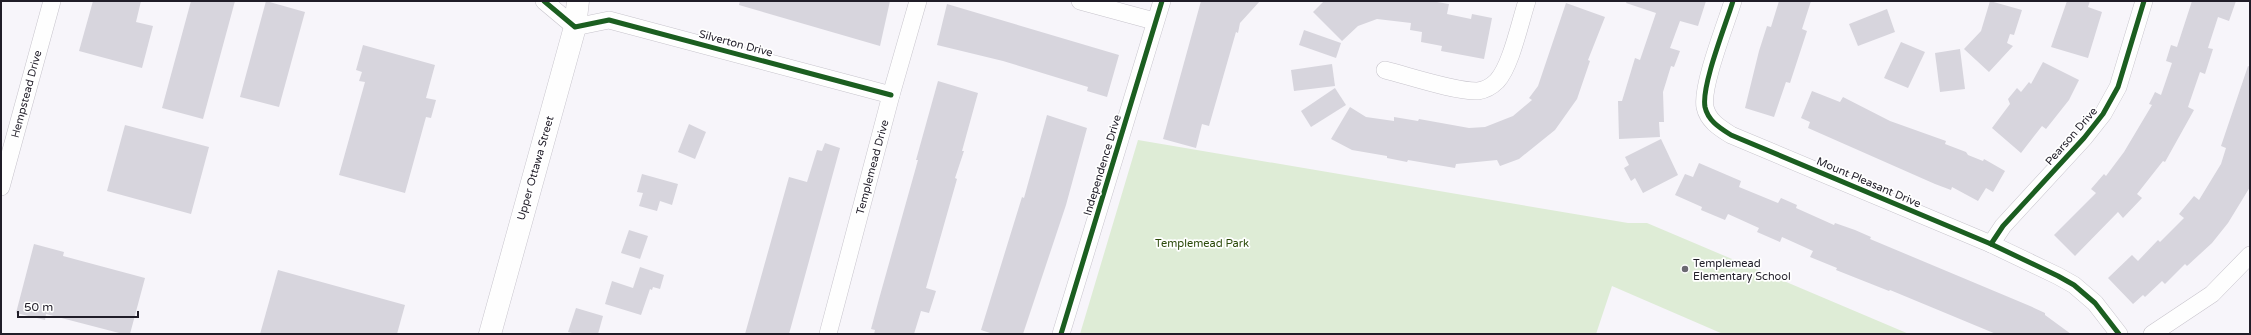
<svg xmlns="http://www.w3.org/2000/svg" width="2251" height="335" viewBox="0 0 2251 335" font-family="'Varela Round',sans-serif">
	<style>
		.green { fill: #deecd6 }
		.building { fill: #d7d5dd }
		.lines { fill: none; stroke-linecap: round; stroke-linejoin: round }
		.street-casing { stroke: #c7c4cc; stroke-width: 18 }
		.secondary-casing { stroke: #c7c4cc; stroke-width: 23 }
		.street { stroke: #fefefe; stroke-width: 17 }
		.secondary { stroke: #fefefe; stroke-width: 22 }
		.cycleway-casing { stroke: #fff; stroke-width: 8 }
		.cycleway { stroke: #1b5e20; stroke-width: 5 }
		.poi-dot { fill: #6b6972; stroke: #fff; stroke-width: 1.5 }
		.labels { text-anchor: middle; stroke-width: 3.5; stroke-linejoin: round; paint-order: stroke }
		.street-label { font-size: 11px; fill: #201d28; stroke: #fff }
		.park-label { font-size: 11px; fill: #2d4b0c; stroke: #fff }
		.poi-label { font-size: 11px; fill: #201d28; stroke: #fff; text-anchor: start }
	</style>
	<rect width="100%" height="100%" fill="#f7f5fa"/>
	<polygon class="green" points="1138,140 1628,223 1647,223 1909,334 1723,334 1612,286 1596,334 1080,334"/>
	<g class="building">
		<polygon points="93,1 141,1 136,22 153,26 142,68 79,51"/>
		<polygon points="191,1 235,1 203,119 162,108"/>
		<polygon points="266,1 305,12 279,107 240,97"/>
		<polygon points="740,1 890,1 880,46 739,5"/>
		<polygon points="1201,1 1260,1 1240,23 1238,33 1236,32 1209,126 1202,124 1196,148 1163,139"/>
		<polygon points="1324,1 1431,1 1449,4 1447,14 1471,19 1472,14 1492,18 1484,59 1441,51 1442,46 1421,42 1422,32 1410,30 1411,23 1377,19 1358,26 1342,41 1313,12"/>
		<polygon points="1627,1 1706,1 1698,26 1680,21 1670,48 1680,51 1674,67 1671,66 1663,92 1664,122 1659,122 1660,137 1619,139 1618,101 1622,101 1635,58 1640,60 1656,13 1626,3"/>
		<polygon points="1779,1 1811,1 1802,29 1807,31 1790,83 1786,82 1774,117 1745,108 1759,51 1767,26 1771,27"/>
		<polygon points="1990,1 2022,10 2014,35 2010,34 2007,43 2013,46 1989,72 1964,49 1981,31"/>
		<polygon points="2067,1 2090,1 2088,7 2102,12 2088,58 2051,47"/>
		<polygon points="2192,1 2236,1 2229,21 2218,17 2208,48 2213,49 2205,74 2200,72 2188,107 2194,110 2165,162 2163,161 2137,194 2142,198 2123,218 2118,212 2075,256 2054,235 2096,193 2091,189 2104,174 2106,176 2124,152 2152,105 2149,104 2155,92 2161,95 2172,63 2166,61 2171,45 2177,47"/>
		<polygon points="1566,3 1605,17 1588,60 1590,61 1577,99 1555,130 1519,159 1500,166 1497,160 1456,164 1455,168 1408,160 1407,162 1387,158 1387,156 1352,150 1331,139 1350,107 1366,117 1394,121 1394,117 1418,121 1419,119 1469,128 1485,127 1513,116 1532,100 1529,98 1538,86"/>
		<polygon points="947,4 1119,55 1107,97 1087,91 1088,87 1003,61 937,45"/>
		<polygon points="1887,9 1895,32 1858,46 1849,24"/>
		<polygon points="1304,30 1341,43 1336,58 1299,45"/>
		<polygon points="1901,42 1925,52 1908,88 1884,78"/>
		<polygon points="363,45 435,65 426,98 436,100 431,118 426,117 405,193 339,175 365,82 359,81 362,72 356,70"/>
		<polygon points="1960,49 1965,89 1940,92 1935,53"/>
		<polygon points="2043,62 2079,80 2069,100 2046,129 2042,126 2021,153 1992,128 2010,104 2008,99 2017,88 2021,92 2029,82 2031,84"/>
		<polygon points="1332,64 1335,86 1294,91 1291,70"/>
		<polygon points="2248,66 2250,67 2250,187 2228,223 2212,243 2187,266 2185,264 2165,284 2162,281 2145,297 2143,295 2133,304 2108,278 2132,255 2138,261 2158,240 2160,242 2184,218 2179,214 2194,196 2199,200 2221,164 2226,148 2221,146"/>
		<polygon points="938,81 978,93 962,151 964,151 955,178 957,179 926,288 936,291 929,313 921,311 914,334 874,334 875,330 871,329 879,299 918,160 916,160"/>
		<polygon points="1335,88 1346,105 1311,127 1301,111"/>
		<polygon points="1812,91 1840,102 1843,97 1890,121 1946,141 1945,144 1966,152 1968,155 1983,161 1984,159 2005,171 1993,192 1986,188 1978,201 1952,187 1951,190 1935,184 1808,128 1810,122 1801,118"/>
		<polygon points="1047,115 1087,128 1066,205 1023,334 993,334 981,330 1022,197 1024,198"/>
		<polygon points="689,124 706,132 695,159 678,152"/>
		<polygon points="125,125 209,147 191,214 107,191"/>
		<polygon points="1661,139 1678,175 1643,193 1635,178 1631,181 1624,168 1629,165 1625,157"/>
		<polygon points="825,143 840,148 789,334 745,334 789,177 807,182 817,150 822,151"/>
		<polygon points="1699,163 1741,181 1739,187 1778,203 1781,198 1797,205 1796,208 1834,225 1835,223 1855,230 1871,237 1870,239 2030,306 2045,313 2045,315 2071,334 1996,334 1890,290 1889,291 1836,270 1837,268 1810,257 1813,251 1782,237 1780,242 1757,232 1759,228 1728,214 1725,220 1701,210 1702,207 1675,195 1685,174 1693,177"/>
		<polygon points="642,174 678,184 672,205 660,201 657,211 639,206 643,193 637,192"/>
		<polygon points="629,230 648,236 640,259 621,253"/>
		<polygon points="34,244 64,252 63,256 145,278 130,334 123,334 46,314 45,320 16,313"/>
		<polygon points="640,267 664,275 660,289 653,287 652,290 650,289 641,315 605,304 612,281 633,288"/>
		<polygon points="278,270 405,305 397,334 260,334"/>
		<polygon points="576,308 603,316 598,334 576,334 568,332"/>
	</g>
	<g class="lines">
		<defs>
			<g id="street">
				<polyline points="544,1 575,27 609,20 891,95"/>
				<polyline points="1080,1 1154,21"/>
				<path d="M1733,1C1726,24 1701,86 1705,107C1708,121 1720,128 1731,135L1991,244L2058,276L2074,285L2095,303L2119,334"/>
				<path d="M1385,70C1409,76 1456,92 1478,91C1485,90 1492,86 1497,81C1511,66 1520,22 1527,1"/>
				<polyline points="1,187 52,1"/>
				<polyline points="1991,244 2003,226 2084,138 2103,114 2118,87 2144,1"/>
				<polyline points="828,334 891,95 918,1"/>
				<polyline points="1061,334 1162,1"/>
				<polyline points="2152,334 2212,294 2250,255"/>
			</g>
			<polyline id="secondary" points="490,334 575,27 578,1"/>
		</defs>
		<use href="#street" class="street-casing"/>
		<use href="#secondary" class="secondary-casing"/>
		<use href="#street" class="street"/>
		<use href="#secondary" class="secondary"/>
		<defs>
			<g id="cycleway">
				<polyline points="544,1 575,27 609,20 891,95"/>
				<path d="M1733,1C1726,24 1701,86 1705,107C1708,121 1720,128 1731,135L1991,244L2058,276L2074,285L2095,303L2119,334"/>
				<polyline points="1991,244 2003,226 2084,138 2103,114 2118,87 2144,1"/>
				<polyline points="1061,334 1162,1"/>
			</g>
		</defs>
		<use href="#cycleway" class="cycleway-casing"/>
		<use href="#cycleway" class="cycleway"/>
	</g>
	<circle class="poi-dot" cx="1685" cy="269" r="4"/>
	<g class="labels">
		<g class="street-label">
			<text transform="translate(736 43) rotate(15)" y="4">Silverton Drive</text>
			<text transform="translate(26 94) rotate(-75)" y="4">Hempstead Drive</text>
			<text transform="translate(2071 136) rotate(-49)" y="4">Pearson Drive</text>
			<text transform="translate(1102 165) rotate(-73)" y="4">Independence Drive</text>
			<text transform="translate(872 167) rotate(-75)" y="4">Templemead Drive</text>
			<text transform="translate(535 168) rotate(-74)" y="4">Upper Ottawa Street</text>
			<text transform="translate(1869 182) rotate(23)" y="4">Mount Pleasant Drive</text>
		</g>
		<g class="park-label">
			<text x="1202" y="247">Templemead Park</text>
		</g>
		<g class="poi-label">
			<text x="1693" y="267">Templemead<tspan x="1693" dy="13">Elementary School</tspan></text>
		</g>
	</g>
	<rect width="2251" height="335" fill="none" stroke="#201d28" stroke-width="4"/>
	<path d="M18 311v6h120v-6" fill="none" stroke="#201d28" stroke-width="2"/>
	<text x="24" y="311" font-size="12" fill="#201d28" stroke="#ffffff" stroke-width="3" paint-order="stroke">50 m</text>
</svg>
